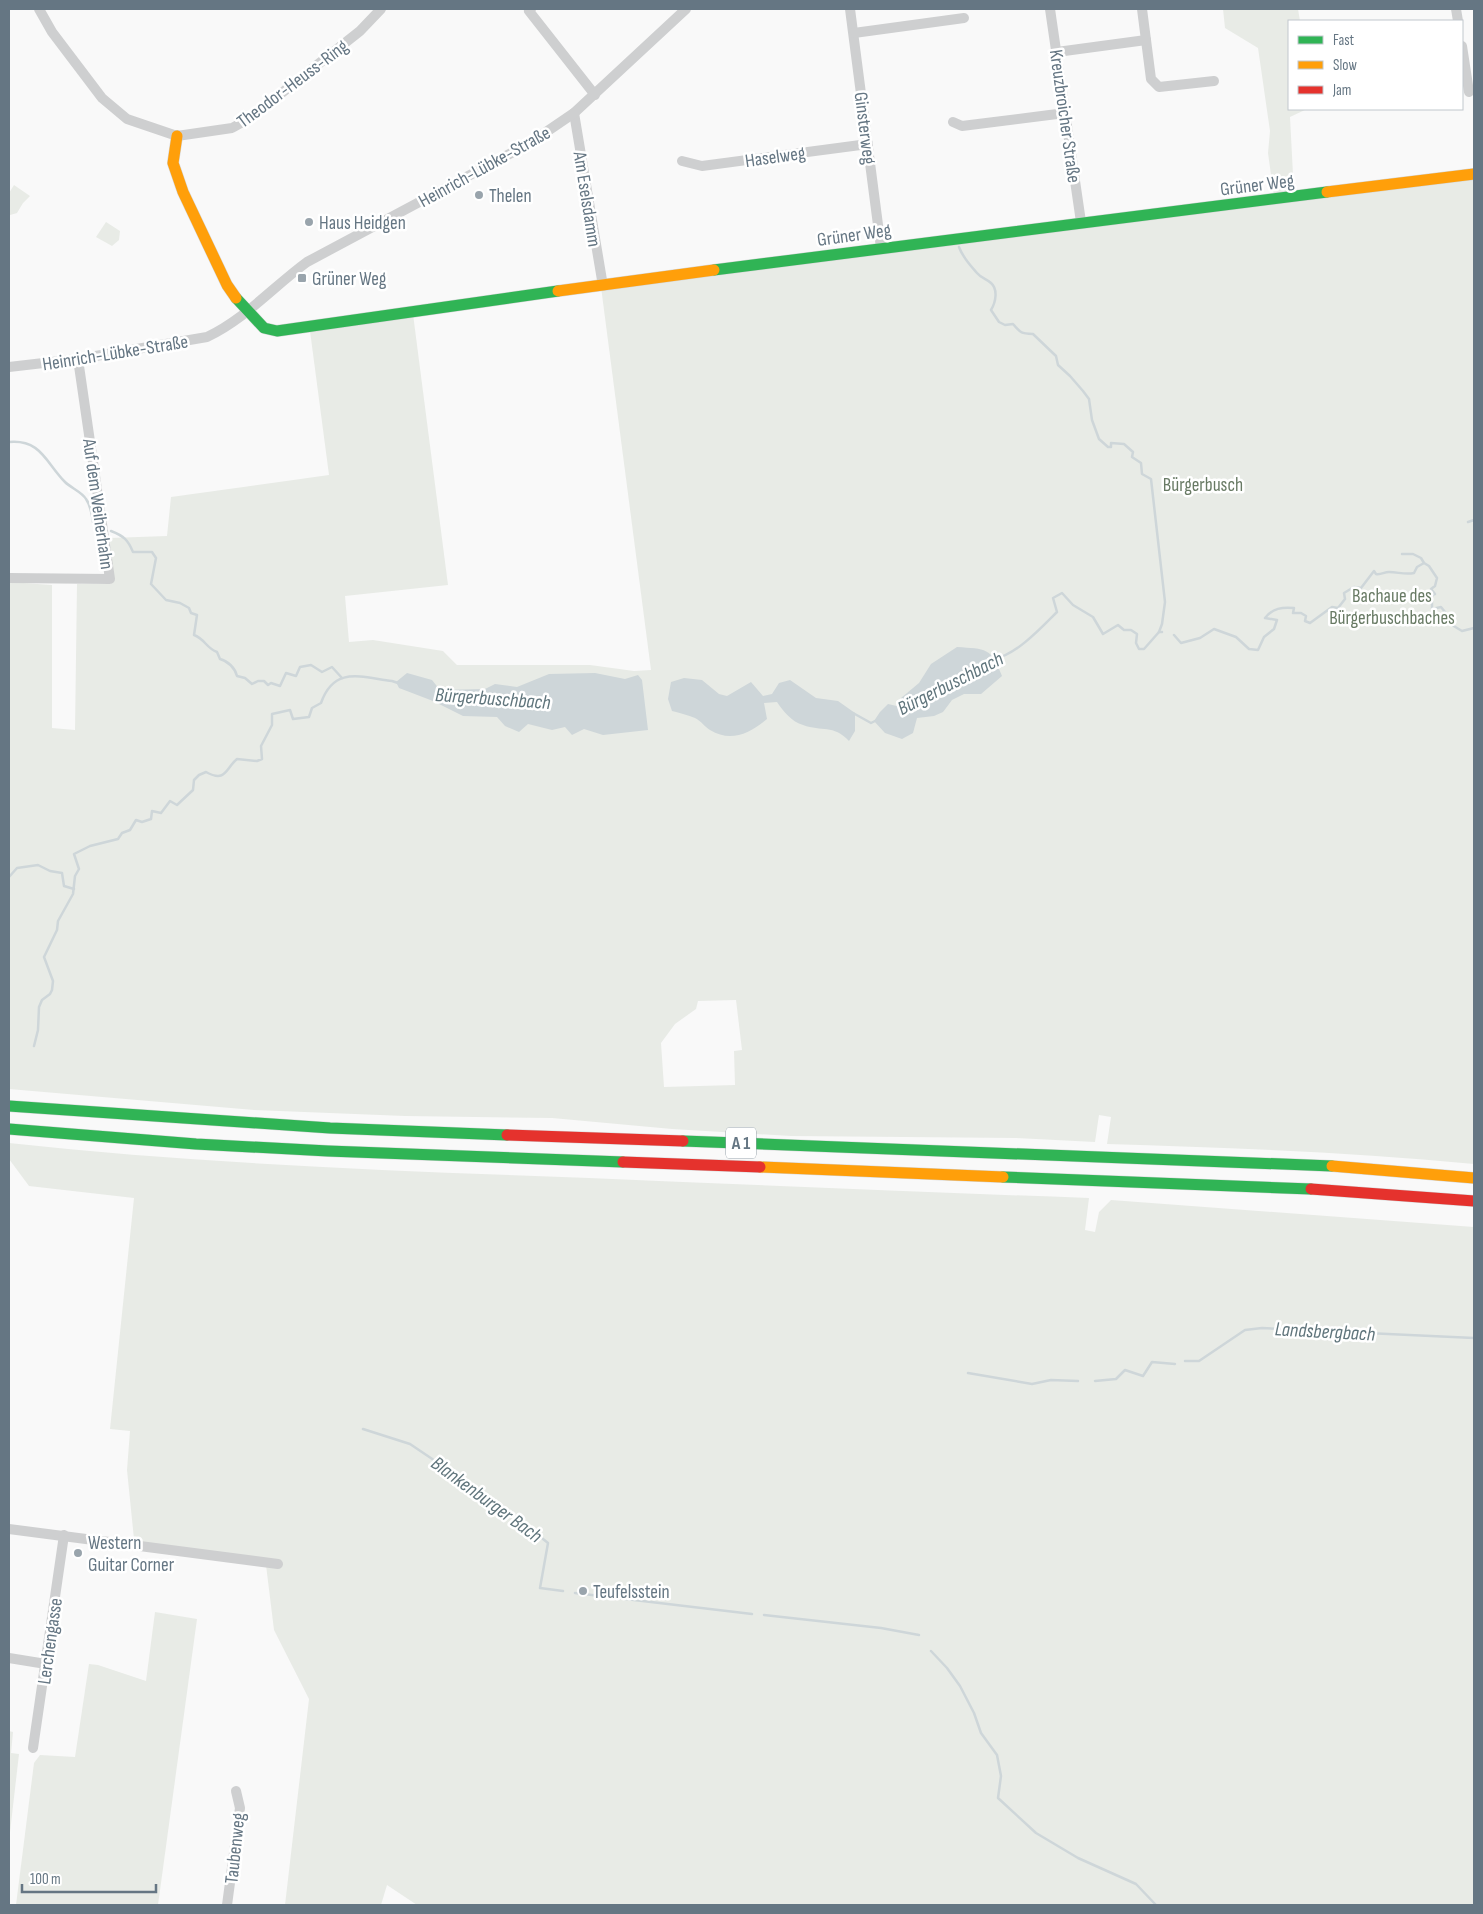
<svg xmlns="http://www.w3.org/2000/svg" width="1483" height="1914" viewBox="0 0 1483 1914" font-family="'Sofia Sans Condensed',sans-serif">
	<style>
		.green { fill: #e8ebe6; fill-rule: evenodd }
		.water { fill: #ced6d9 }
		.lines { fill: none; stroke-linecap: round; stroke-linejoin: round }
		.stream { stroke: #ced6d9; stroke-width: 2.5 }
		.fast-casing { stroke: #d5d6d7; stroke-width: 12 }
		.slow-casing { stroke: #d5d6d7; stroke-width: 12 }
		.jam-casing { stroke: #d5d6d7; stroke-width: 12 }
		.street { stroke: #cecfd0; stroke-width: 10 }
		.fast { stroke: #30b455; stroke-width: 11 }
		.slow { stroke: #ff9f0a; stroke-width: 11 }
		.jam { stroke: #e5322d; stroke-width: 11 }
		.poi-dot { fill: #99a4ac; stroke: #fff; stroke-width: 2 }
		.labels { text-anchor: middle; stroke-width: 5; stroke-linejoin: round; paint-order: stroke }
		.shield { fill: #fff; stroke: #939fa8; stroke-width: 1 }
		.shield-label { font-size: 18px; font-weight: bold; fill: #657683 }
		.street-label { font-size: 19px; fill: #657683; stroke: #fff }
		.poi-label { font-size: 19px; fill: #657683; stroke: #fff; text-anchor: start }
		.park-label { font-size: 19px; fill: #687a64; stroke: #fff }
		.water-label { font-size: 20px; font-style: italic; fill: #60757c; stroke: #fff }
	</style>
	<rect width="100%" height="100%" fill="#f9f9f9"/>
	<g class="green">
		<polygon points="1223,9 1298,9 1300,21 1289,21 1289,109 1307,109 1290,117 1294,194 1274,196 1268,153 1270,131 1258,48 1225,28"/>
		<path d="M1474,176V1164C1352,1152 1230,1148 1107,1144L1111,1117L1099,1115L1095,1142L1016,1138L791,1136L672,1129L552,1118L405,1116L254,1110L9,1089V582L52,585V728L75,730L77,584H111L110,538L167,536L171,497L329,475L310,331L413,314L448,585L345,596L349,642L373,640L443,651L457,665H590L634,671L651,670L601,287ZM736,1000L742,1050L734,1051L735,1085L664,1087L661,1043L675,1024L696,1009L698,1001Z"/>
		<polygon points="14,185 30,196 23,203 17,213 10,215 9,193"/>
		<polygon points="106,222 120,231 119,240 112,246 96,237"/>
		<path d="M9,1143C201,1164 396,1171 589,1178C756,1185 922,1192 1089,1198L1085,1230L1095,1232L1099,1212L1111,1200L1474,1227V1905H417L387,1885L381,1905H285L309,1699L274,1630L266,1565L135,1549L127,1470L130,1431L110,1429L134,1198L29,1186L9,1159Z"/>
		<polygon points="155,1612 197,1619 158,1905 16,1905 34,1763 40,1755 75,1757 89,1664 98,1665 146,1681"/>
		<polygon points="9,1731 13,1732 11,1753 19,1754 9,1841"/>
	</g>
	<g class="water">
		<path d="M957,647C986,649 991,647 1002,676L981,694H964L952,700L943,712L934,716L917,718L913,733L902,739L885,733L874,721L880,712L888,704L901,707V698L919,683L931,664Z"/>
		<polygon points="407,673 432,680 440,690 485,689 495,684 517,687 549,674 595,673 625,679 638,675 642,680 648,730 603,735 584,729 572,735 565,727 552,730 528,724 519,732 505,726 497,717 463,716 433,701 399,688 396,682"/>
		<path d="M684,678L702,680L719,694L727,696L751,682L763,696L772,694L779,683L790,680L816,698L838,701L855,713V731L849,741C833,724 822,732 803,725C792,722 783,711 777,702L764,703L767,719C750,733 731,743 710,730C705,727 701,721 695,718C688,715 680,713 672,711L668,699L671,682Z"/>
	</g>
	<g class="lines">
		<g class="stream">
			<path d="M959,247C963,258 970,265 977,273C981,278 987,279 991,283C998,289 996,302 991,310L999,322L1005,325L1013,324C1021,333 1020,333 1033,334L1056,356L1058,365L1070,376L1083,391L1089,399L1092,420L1099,439L1108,447H1111V443L1124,444L1133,452L1132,457L1141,463L1142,474L1151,479L1165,602L1162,624L1159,632"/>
			<path d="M9,442C41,439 46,463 65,482C71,488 82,492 86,499C91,506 92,515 93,522"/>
			<polyline points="1468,522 1474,520"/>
			<path d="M111,531C124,536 128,540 133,552H152L156,558L151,584L166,600L180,603L189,608L191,613L197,615L194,635C205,639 206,648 217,652L220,659C228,661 235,668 237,676L245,678L252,684L258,681H264L268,685L271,683L280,686L286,673L296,676L300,667L311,665L322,672L332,667L342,678"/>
			<polyline points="1402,554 1413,554 1421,558 1424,563"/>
			<path d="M1174,635L1181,643L1200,638L1214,629L1236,637L1249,649L1258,650L1264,637L1274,629L1277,620L1265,618C1273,608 1282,607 1294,608L1293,613H1301L1306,616L1305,621L1310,623L1332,607L1338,608L1345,599L1344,593L1354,587L1361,588L1374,571L1376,574C1381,575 1384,572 1389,572C1398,572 1405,575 1414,573L1417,567L1424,563L1429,566L1437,578L1435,586L1431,589L1435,594L1432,595V609L1441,607L1445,612L1442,619L1462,631L1474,628"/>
			<path d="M994,659C1016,655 1041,628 1057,612L1053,598L1062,593L1073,605L1093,617L1103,634L1118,625L1124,630H1131L1137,634L1136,643L1139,649H1144L1159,632H1162"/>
			<polyline points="853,713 871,723 877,720"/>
			<polyline points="9,877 17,868 38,865 50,871 62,873 64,886 74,889"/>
			<path d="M34,1046L38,1030L39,1007L42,1000L50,994L52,990L53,981L44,957L57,930L58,921L73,894L75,876L79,869L74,854L90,846L118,839L122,833L130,830L136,820L142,822L151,819L152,811L161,813L170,801L177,805L193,790L194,780L199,775L206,772C226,783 225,769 237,759L257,761L262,759L261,746L272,725V714L290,710L293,719L309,717L312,708L321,703C334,666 360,677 392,681L398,683"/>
			<polyline points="1185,1361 1199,1361 1245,1330 1262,1328 1474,1338"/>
			<polyline points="968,1373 1032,1384 1051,1380 1078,1381"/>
			<polyline points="1095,1381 1116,1379 1125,1370 1143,1376 1152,1362 1175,1364"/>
			<polyline points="363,1429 410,1444 502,1506 548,1543 540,1588 563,1591"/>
			<polyline points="575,1593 752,1614"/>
			<polyline points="764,1615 881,1628 919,1635"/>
			<polyline points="931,1651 947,1668 960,1686 974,1713 981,1733 997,1755 1001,1776 998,1798 1036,1833 1078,1858 1136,1884 1156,1905"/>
		</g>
		<defs>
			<g id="fast">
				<polyline points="714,270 1327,192"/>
				<polyline points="236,298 264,328 277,331 558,291"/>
				<polyline points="9,1106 330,1128 507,1135"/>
				<polyline points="9,1129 196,1144 328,1151 623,1162"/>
				<polyline points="683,1141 1332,1166"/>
				<polyline points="1003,1177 1311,1189"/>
			</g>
			<g id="slow">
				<polyline points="177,136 173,163 183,192 227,285 236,298"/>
				<polyline points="1327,192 1474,174"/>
				<polyline points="558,291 714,270"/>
				<polyline points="1332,1166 1474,1178"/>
				<polyline points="760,1167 1003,1177"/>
			</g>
			<g id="jam">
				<polyline points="507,1135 683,1141"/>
				<polyline points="623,1162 760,1167"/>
				<polyline points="1311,1189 1474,1201"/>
			</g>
		</defs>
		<use href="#fast" class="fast-casing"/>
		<use href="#slow" class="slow-casing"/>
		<use href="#jam" class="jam-casing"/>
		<g class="street">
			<polyline points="39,9 52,32 102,98 127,119 177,136 232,128 250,118 360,31 381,9"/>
			<polyline points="531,9 529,11 595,95"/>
			<polyline points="850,9 881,248"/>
			<polyline points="1050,9 1081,222"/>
			<polyline points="1142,9 1151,79 1159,87 1214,81"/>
			<polyline points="1456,9 1458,21"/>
			<polyline points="854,33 964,18"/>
			<polyline points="1462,46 1469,92"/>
			<polyline points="1057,52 1146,40"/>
			<polyline points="574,113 603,286"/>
			<polyline points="953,122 962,126 1065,113"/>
			<polyline points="682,161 702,166 868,144"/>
			<path d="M9,367L78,359L207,337C245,319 273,287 307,262L530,143L574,113L686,9"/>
			<polyline points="9,578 110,579 78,359"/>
			<polyline points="9,1529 278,1564"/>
			<polyline points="9,1658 46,1664"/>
			<polyline points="33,1748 64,1535"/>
			<polyline points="227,1905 240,1808 236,1791"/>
		</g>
		<use href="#fast" class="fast"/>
		<use href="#slow" class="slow"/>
		<use href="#jam" class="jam"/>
	</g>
	<g class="poi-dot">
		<circle cx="479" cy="195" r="5"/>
		<circle cx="309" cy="222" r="5"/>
		<rect x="297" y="273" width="10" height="10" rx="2.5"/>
		<circle cx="78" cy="1553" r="5"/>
		<circle cx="583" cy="1591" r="5"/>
	</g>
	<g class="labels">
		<rect class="shield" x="726" y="1127.5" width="30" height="31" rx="4"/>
		<g class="shield-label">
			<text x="741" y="1149">A 1</text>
		</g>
		<g class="street-label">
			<text transform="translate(292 83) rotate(-37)" y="7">Theodor-Heuss-Ring</text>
			<text transform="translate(1066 116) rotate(82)" y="7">Kreuzbroicher Straße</text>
			<text transform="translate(866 128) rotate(83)" y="7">Ginsterweg</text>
			<text transform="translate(775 156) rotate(-8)" y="7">Haselweg</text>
			<text transform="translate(484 166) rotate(-29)" y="7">Heinrich-Lübke-Straße</text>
			<text transform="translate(1257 184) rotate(-7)" y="7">Grüner Weg</text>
			<text transform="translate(588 199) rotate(81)" y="7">Am Eselsdamm</text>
			<text transform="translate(854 234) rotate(-8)" y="7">Grüner Weg</text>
			<text transform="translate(115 352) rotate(-9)" y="7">Heinrich-Lübke-Straße</text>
			<text transform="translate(99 504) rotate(82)" y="7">Auf dem Weiherhahn</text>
			<text transform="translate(49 1641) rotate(-82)" y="7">Lerchengasse</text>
			<text transform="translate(234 1848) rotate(-84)" y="7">Taubenweg</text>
		</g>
		<g class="poi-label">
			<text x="489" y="202">Thelen</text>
			<text x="319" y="229">Haus Heidgen</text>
			<text x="312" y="285">Grüner Weg</text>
			<text x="88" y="1549">Western<tspan x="88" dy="22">Guitar Corner</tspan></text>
			<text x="593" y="1598">Teufelsstein</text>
		</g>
		<g class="park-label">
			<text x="1203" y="491">Bürgerbusch</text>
			<text x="1392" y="602">Bachaue des<tspan x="1392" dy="22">Bürgerbuschbaches</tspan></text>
		</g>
		<g class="water-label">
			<text transform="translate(950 683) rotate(-27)" y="7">Bürgerbuschbach</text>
			<text transform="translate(493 698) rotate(4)" y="7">Bürgerbuschbach</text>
			<text transform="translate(1325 1331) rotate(3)" y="7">Landsbergbach</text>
			<text transform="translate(487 1499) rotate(36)" y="7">Blankenburger Bach</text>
		</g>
	</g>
	<rect width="1483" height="1914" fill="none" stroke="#657683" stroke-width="20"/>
	<rect x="1288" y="20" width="175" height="90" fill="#ffffff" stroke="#c1c8cd"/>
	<rect x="1298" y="36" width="25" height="8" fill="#30b455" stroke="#c1c8cd"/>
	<text x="1333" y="45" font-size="15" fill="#657683">Fast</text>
	<rect x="1298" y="61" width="25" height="8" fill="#ff9f0a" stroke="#c1c8cd"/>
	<text x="1333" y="70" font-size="15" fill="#657683">Slow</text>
	<rect x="1298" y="86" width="25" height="8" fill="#e5322d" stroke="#c1c8cd"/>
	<text x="1333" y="95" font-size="15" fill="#657683">Jam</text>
	<path d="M22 1884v8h134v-8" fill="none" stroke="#657683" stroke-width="2.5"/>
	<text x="30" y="1884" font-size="15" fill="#657683" stroke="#ffffff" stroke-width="4" paint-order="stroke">100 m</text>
</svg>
